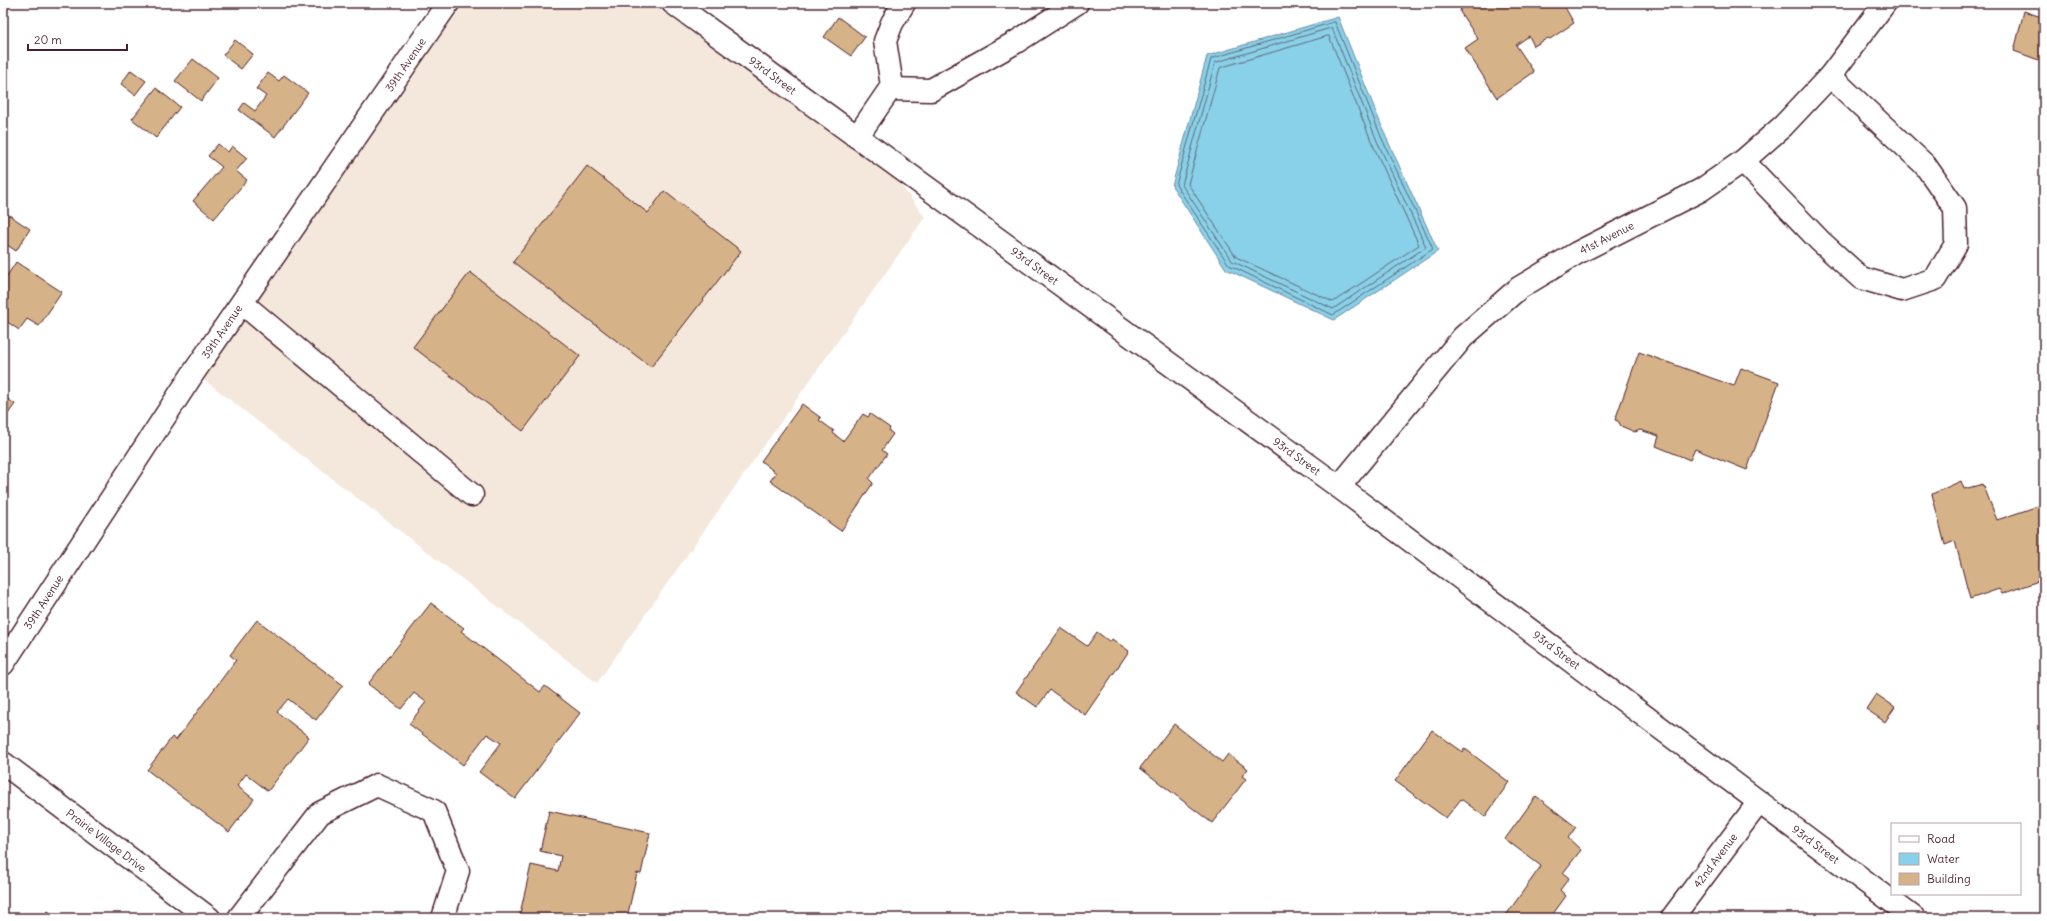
<svg xmlns="http://www.w3.org/2000/svg" width="2047" height="921" viewBox="0 0 2047 921" font-family="Delius,sans-serif">
	<style>
		.built { fill: #f3e8db }
		.water { fill: #88d1e8; stroke: #6f8a9c }
		.lines { fill: none; stroke-linecap: round; stroke-linejoin: round }
		.shore { stroke: #636677; stroke-width: 1 }
		.building { fill: #d6b288; stroke: #4a1f2b }
		.minor-casing { stroke: #4a1f2b; stroke-width: 25 }
		.major-casing { stroke: #4a1f2b; stroke-width: 25 }
		.minor { stroke: #fff; stroke-width: 22 }
		.major { stroke: #fff; stroke-width: 22 }
		.labels { text-anchor: middle; stroke-width: 4; stroke-linejoin: round; paint-order: stroke }
		.street-label { font-size: 11px; fill: #4a1f2b; stroke: #fff }
	</style>
	<rect width="100%" height="100%" fill="#fff"/>
	<filter id="ink" filterUnits="userSpaceOnUse"><feTurbulence type="fractalNoise" baseFrequency=".025" numOctaves="2"/><feDisplacementMap in="SourceGraphic" scale="8" xChannelSelector="R" yChannelSelector="G"/><feConvolveMatrix kernelMatrix="1 2 1 2 8 2 1 2 1" color-interpolation-filters="sRGB"/></filter>
	<g filter="url(#ink)">
		<polygon class="built" points="448,3 673,3 873,149 925,217 597,683 194,372"/>
		<polygon class="water" points="1338,17 1386,137 1438,251 1334,320 1226,269 1172,186 1207,56"/>
		<g class="lines">
			<g class="shore">
				<polygon points="1335,22 1382,139 1433,249 1333,315 1229,265 1176,185 1211,59"/>
				<polygon points="1332,28 1377,141 1426,247 1333,309 1232,261 1182,185 1215,63"/>
				<polygon points="1329,36 1372,143 1419,245 1333,302 1236,257 1188,184 1220,68"/>
			</g>
		</g>
		<g class="building">
			<polygon points="1462,3 1564,3 1563,4 1574,23 1550,39 1548,38 1534,46 1529,36 1516,45 1534,72 1497,98 1465,48 1478,39 1460,12"/>
			<polygon points="2024,11 2044,18 2044,62 2014,51"/>
			<polygon points="838,17 865,37 851,56 824,37"/>
			<polygon points="235,40 253,54 241,69 223,55"/>
			<polygon points="193,59 218,78 201,101 175,81"/>
			<polygon points="131,70 146,81 135,95 121,84"/>
			<polygon points="268,73 279,81 284,75 308,93 275,137 239,110 244,103 255,111 266,96 256,89"/>
			<polygon points="156,88 180,107 156,138 132,119"/>
			<polygon points="218,144 228,152 232,146 247,158 236,171 247,180 214,219 193,201 222,167 208,156"/>
			<polygon points="587,166 648,213 664,191 741,251 651,367 513,262"/>
			<polygon points="3,211 30,229 16,251 3,242"/>
			<polygon points="16,262 62,292 39,326 27,319 19,330 3,319 3,282"/>
			<polygon points="470,272 580,356 523,431 413,347"/>
			<polygon points="1639,352 1734,386 1741,368 1779,382 1747,470 1695,449 1690,460 1656,446 1659,436 1640,430 1635,432 1621,426 1618,421 1615,420"/>
			<polygon points="3,396 15,404 3,421"/>
			<polygon points="802,404 821,418 819,420 834,431 833,433 843,441 863,414 868,417 870,414 890,428 889,431 893,434 882,450 887,454 869,479 873,483 841,531 770,481 776,473 761,461"/>
			<polygon points="1961,481 1964,489 1983,484 1997,520 2044,504 2044,579 2002,594 1999,589 1970,599 1955,541 1945,545 1932,494"/>
			<polygon points="431,603 464,628 461,631 540,692 545,686 580,713 515,799 479,772 501,743 487,734 463,765 409,724 426,702 414,693 401,709 368,684"/>
			<polygon points="257,620 343,685 316,720 288,699 277,712 309,737 268,791 246,774 237,786 254,799 229,832 147,770 172,737 176,740 236,660 230,655"/>
			<polygon points="1061,628 1087,646 1097,632 1110,642 1112,639 1129,651 1085,715 1050,690 1037,707 1016,692"/>
			<polygon points="1876,694 1895,707 1885,722 1866,709"/>
			<polygon points="1174,724 1222,762 1228,754 1248,769 1242,776 1246,779 1212,823 1140,768"/>
			<polygon points="1432,730 1463,752 1464,748 1509,782 1485,817 1461,799 1446,818 1395,781"/>
			<polygon points="1536,796 1576,827 1568,838 1581,850 1563,873 1569,878 1560,890 1566,896 1550,918 1504,918 1541,866 1505,839"/>
			<polygon points="549,811 650,833 641,874 637,873 627,918 519,918 531,865 558,871 561,856 540,851"/>
			<polygon points="48,911 58,918 41,918"/>
		</g>
		<g class="lines">
			<defs>
				<g id="minor">
					<path id="s1" d="M673,3L1339,487L1914,918"/>
					<polyline points="890,89 931,90 1016,42 1077,3"/>
					<polyline points="857,137 892,86 885,41 892,23 904,3"/>
					<polyline points="1743,161 1820,241 1861,278 1902,290 1935,279 1956,244 1955,208 1925,165 1830,76"/>
					<polyline points="242,303 472,495"/>
					<path id="s2" d="M1339,487L1463,337L1519,288L1577,253L1701,190L1743,161L1783,126L1830,76L1885,3"/>
					<path id="s3" d="M3,763L209,918"/>
					<polyline points="239,918 320,813 377,785 434,811 458,871 443,918"/>
					<path id="s4" d="M1672,918L1759,802"/>
				</g>
				<g id="major">
					<path id="s5" d="M3,664L194,372L448,3"/>
				</g>
			</defs>
			<use href="#minor" class="minor-casing"/>
			<use href="#major" class="major-casing"/>
			<use href="#minor" class="minor"/>
			<use href="#major" class="major"/>
		</g>
	</g>
	<g class="labels">
		<g class="street-label">
			<text dy="4" stroke="none"><textPath href="#s5" startOffset="722">39th Avenue</textPath></text>
			<text dy="4" stroke="none"><textPath href="#s1" startOffset="123">93rd Street</textPath></text>
			<text dy="4" stroke="none"><textPath href="#s2" startOffset="370">41st Avenue</textPath></text>
			<text dy="4" stroke="none"><textPath href="#s1" startOffset="447">93rd Street</textPath></text>
			<text dy="4" stroke="none"><textPath href="#s5" startOffset="398">39th Avenue</textPath></text>
			<text dy="4" stroke="none"><textPath href="#s1" startOffset="771">93rd Street</textPath></text>
			<text dy="4" stroke="none"><textPath href="#s5" startOffset="74">39th Avenue</textPath></text>
			<text dy="4" stroke="none"><textPath href="#s1" startOffset="1095">93rd Street</textPath></text>
			<text dy="4" stroke="none"><textPath href="#s3" startOffset="129">Prairie Village Drive</textPath></text>
			<text dy="4" stroke="none"><textPath href="#s1" startOffset="1419">93rd Street</textPath></text>
			<text dy="4" stroke="none"><textPath href="#s4" startOffset="72">42nd Avenue</textPath></text>
		</g>
	</g>
	<rect width="2047" height="921" fill="none" stroke="#fff" stroke-width="16"/>
	<rect x="8" y="8" width="2031" height="905" fill="none" stroke="#4a1f2b" stroke-width="1.5" filter="url(#ink)"/>
	<rect x="1891" y="823" width="130" height="72" fill="#ffffff" stroke="#b7a5aa"/>
	<rect x="1899" y="836" width="20" height="6" fill="#ffffff" stroke="#b7a5aa"/>
	<text x="1927" y="843" font-size="12" fill="#4a1f2b">Road</text>
	<rect x="1899" y="853" width="20" height="12" fill="#88d1e8" stroke="#b7a5aa"/>
	<text x="1927" y="863" font-size="12" fill="#4a1f2b">Water</text>
	<rect x="1899" y="873" width="20" height="12" fill="#d6b288" stroke="#b7a5aa"/>
	<text x="1927" y="883" font-size="12" fill="#4a1f2b">Building</text>
	<path d="M28 44v6h99v-6" fill="none" stroke="#4a1f2b" stroke-width="2"/>
	<text x="34" y="44" font-size="12" fill="#4a1f2b" stroke="#ffffff" stroke-width="3" paint-order="stroke">20 m</text>
</svg>
